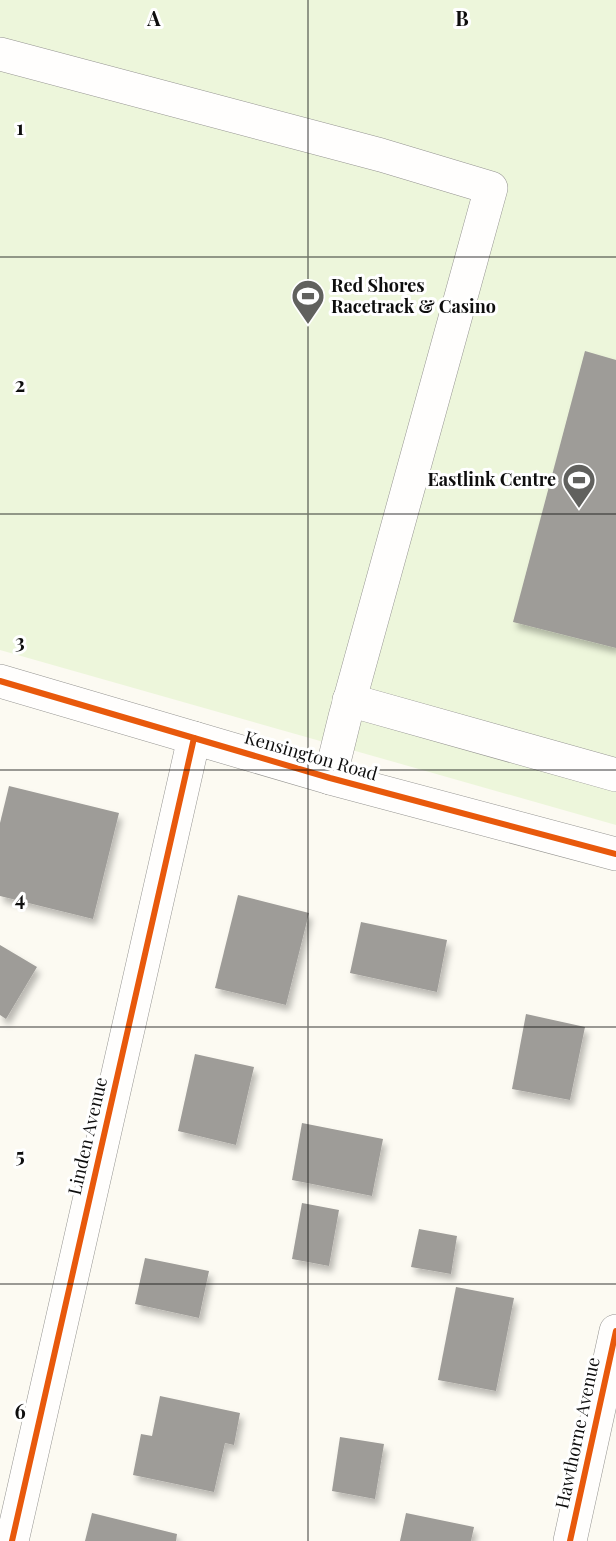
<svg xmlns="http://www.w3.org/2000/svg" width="616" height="1541" viewBox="0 0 616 1541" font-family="'Playfair Display',serif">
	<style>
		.pitch { fill: #edf6db }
		.building { fill: #9e9c98; filter: url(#shadow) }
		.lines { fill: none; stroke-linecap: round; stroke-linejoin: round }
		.minor-casing { stroke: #959491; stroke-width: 34 }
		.minor { stroke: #fffefd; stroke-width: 33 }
		.cycleway-casing { stroke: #fff; stroke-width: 10 }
		.cycleway { stroke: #e8590c; stroke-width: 6 }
		.grid { fill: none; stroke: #0e0e0e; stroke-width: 1.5; stroke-opacity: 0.55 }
		.labels { text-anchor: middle; stroke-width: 6; stroke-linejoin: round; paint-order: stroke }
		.poi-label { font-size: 18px; font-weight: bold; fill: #0e0e0e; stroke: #fff; text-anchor: start }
		.street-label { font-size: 18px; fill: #0e0e0e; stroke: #fff }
		.grid-label { font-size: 20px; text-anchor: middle; font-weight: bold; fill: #0e0e0e; stroke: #fff; stroke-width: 6; stroke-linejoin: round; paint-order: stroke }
	</style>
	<defs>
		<filter id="shadow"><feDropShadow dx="3.5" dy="6" stdDeviation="3" flood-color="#0004"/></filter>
	</defs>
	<rect width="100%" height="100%" fill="#fcfaf2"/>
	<polygon class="pitch" points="0,0 616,0 616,825 0,650"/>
	<g class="building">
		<polygon points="585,351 616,360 616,648 513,622"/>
		<polygon points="9,786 119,813 93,919 0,896 0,823"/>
		<polygon points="238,895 309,913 286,1005 215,988"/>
		<polygon points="361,922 447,940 437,992 350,973"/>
		<polygon points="0,945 37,967 6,1019 0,1015"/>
		<polygon points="526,1014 585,1027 570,1100 512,1089"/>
		<polygon points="195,1054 254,1067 236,1145 178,1131"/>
		<polygon points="302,1123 383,1139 372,1196 292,1180"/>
		<polygon points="302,1203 339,1210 329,1266 292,1259"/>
		<polygon points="419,1229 457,1236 451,1274 411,1267"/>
		<polygon points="145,1258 209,1271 199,1318 135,1304"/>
		<polygon points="456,1287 514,1298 496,1391 438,1380"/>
		<polygon points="160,1396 240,1413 234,1445 225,1443 214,1492 133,1475 141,1434 152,1436"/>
		<polygon points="340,1437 384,1444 375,1499 332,1491"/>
		<polygon points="92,1513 177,1534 176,1541 85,1541"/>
		<polygon points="406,1513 474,1527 471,1541 400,1541"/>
	</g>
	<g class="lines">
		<defs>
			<g id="minor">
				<polyline points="0,54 381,155 491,188 345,717 330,778"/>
				<polyline points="0,681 330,778 616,854"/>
				<polyline points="349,700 616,775"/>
				<polyline points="12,1541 194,738"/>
				<polyline points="570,1541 616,1331"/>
			</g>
		</defs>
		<use href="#minor" class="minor-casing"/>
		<use href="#minor" class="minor"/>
		<defs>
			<g id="cycleway">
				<polyline points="0,681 330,778 616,854"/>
				<polyline points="12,1541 194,738"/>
				<polyline points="570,1541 616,1331"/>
			</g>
		</defs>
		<use href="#cycleway" class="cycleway-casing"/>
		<use href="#cycleway" class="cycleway"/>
	</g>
	<path class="grid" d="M308,0V1541M0,257H616M0,514H616M0,770H616M0,1027H616M0,1284H616"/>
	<defs>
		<symbol id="stadium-pin" viewBox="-11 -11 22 30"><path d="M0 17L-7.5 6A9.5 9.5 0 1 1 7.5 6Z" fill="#61615e" stroke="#fff"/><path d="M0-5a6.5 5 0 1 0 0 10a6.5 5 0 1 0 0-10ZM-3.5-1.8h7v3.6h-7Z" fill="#fff"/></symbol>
	</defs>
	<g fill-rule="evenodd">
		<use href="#stadium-pin" x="289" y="277" width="38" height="52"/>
		<use href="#stadium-pin" x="560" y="461" width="38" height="52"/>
	</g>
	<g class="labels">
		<g class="poi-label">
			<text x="331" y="292">Red Shores<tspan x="331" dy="21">Racetrack &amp; Casino</tspan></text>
			<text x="556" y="486" text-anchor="end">Eastlink Centre</text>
		</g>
		<g class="street-label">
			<text transform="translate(311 756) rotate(16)" y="6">Kensington Road</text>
			<text transform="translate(88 1136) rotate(-77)" y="6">Linden Avenue</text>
			<text transform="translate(578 1433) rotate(-78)" y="6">Hawthorne Avenue</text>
		</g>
	</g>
	<g class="grid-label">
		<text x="154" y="26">A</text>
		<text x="462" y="26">B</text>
		<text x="20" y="135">1</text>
		<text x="20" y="392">2</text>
		<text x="20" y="649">3</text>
		<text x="20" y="906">4</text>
		<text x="20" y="1163">5</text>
		<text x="20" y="1419">6</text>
	</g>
</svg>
